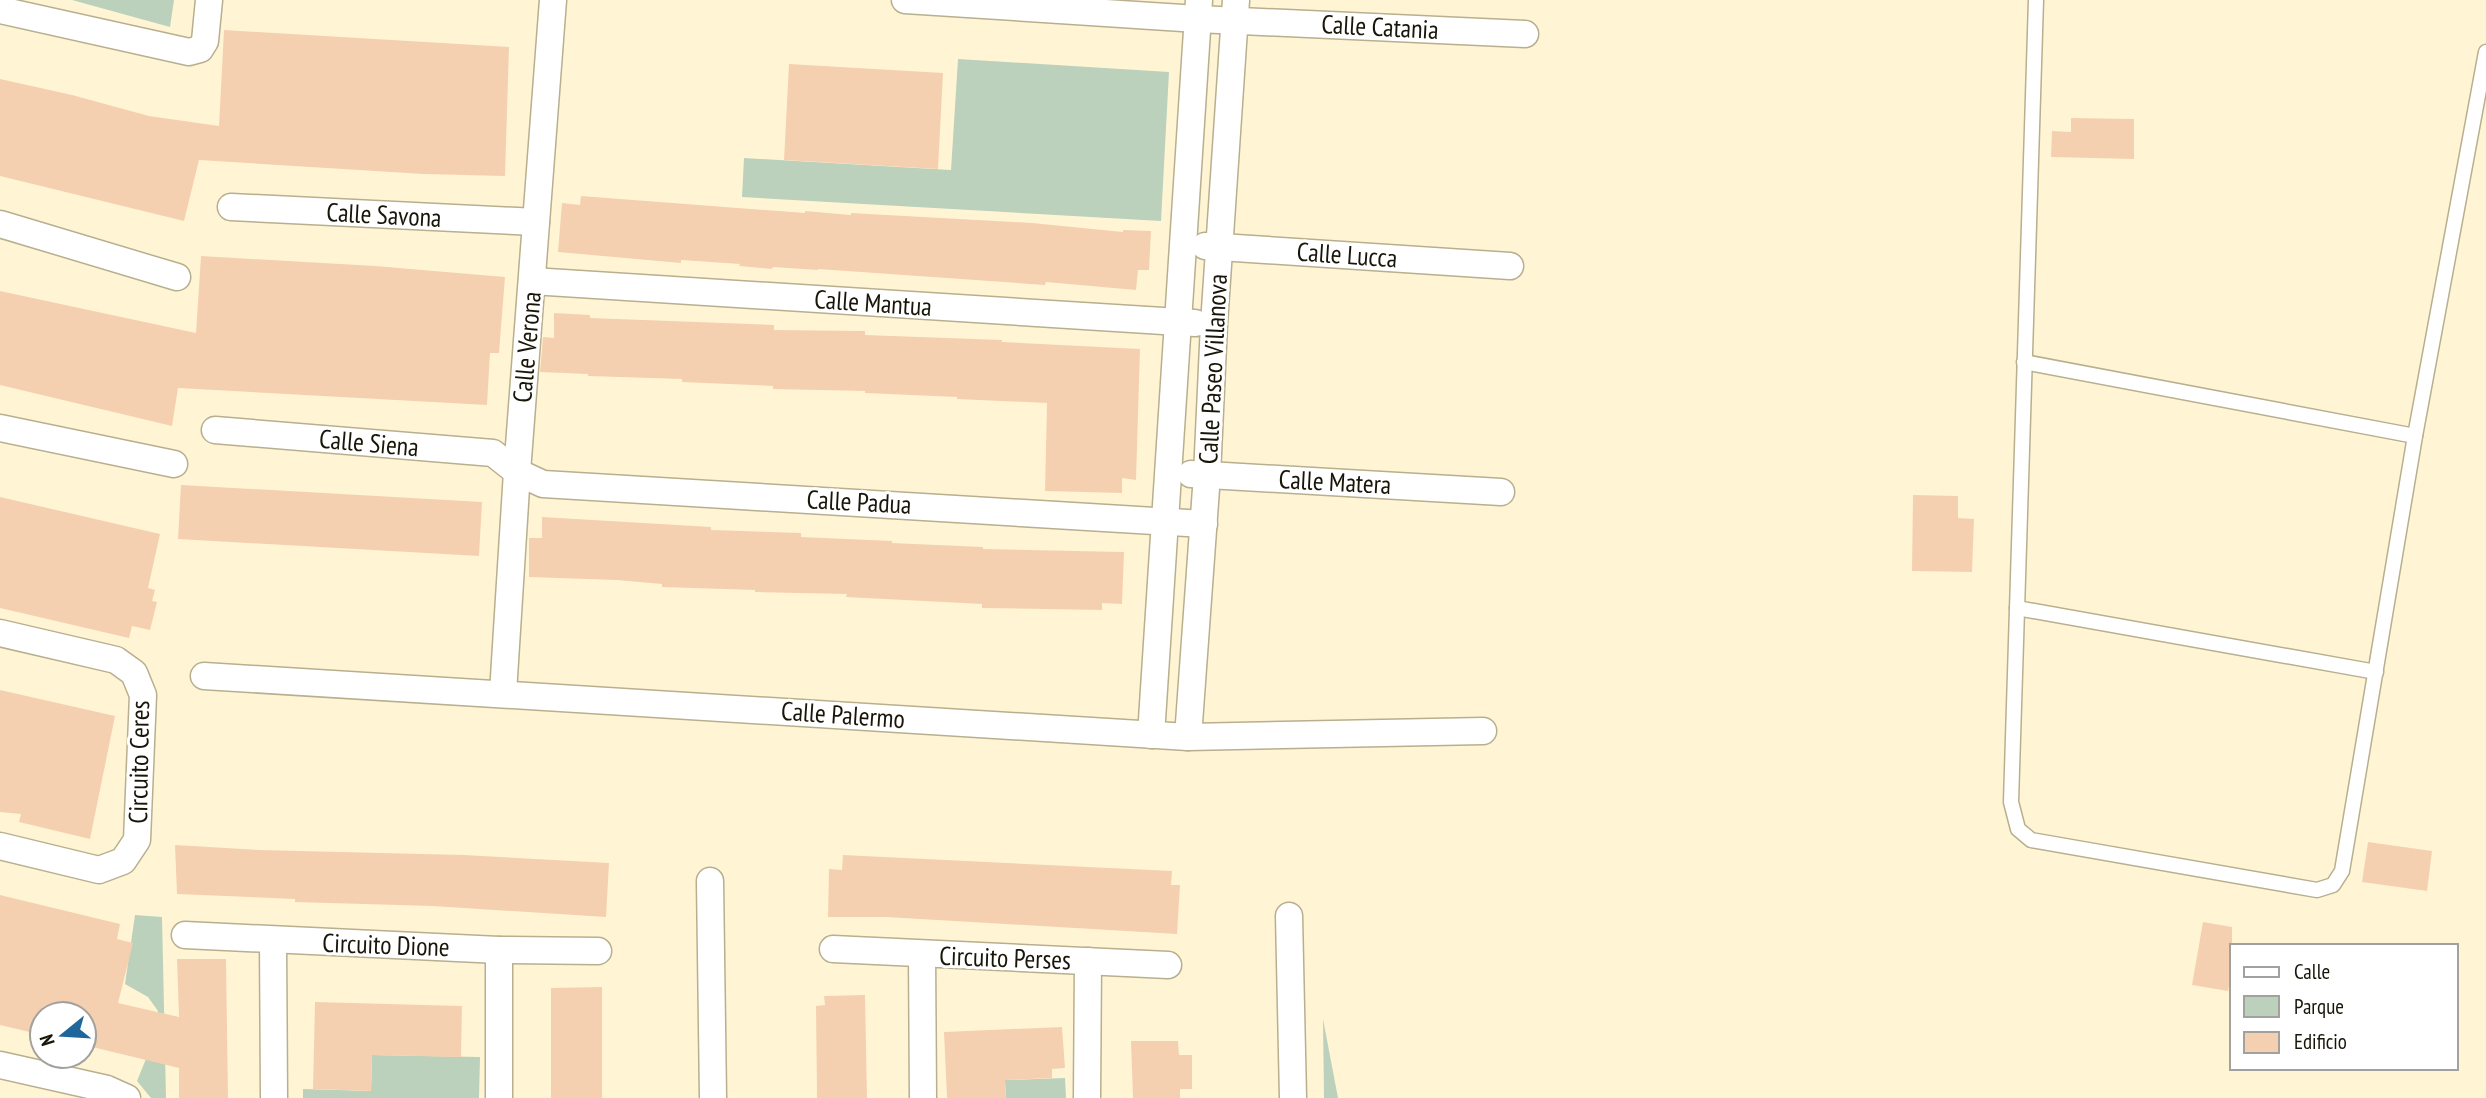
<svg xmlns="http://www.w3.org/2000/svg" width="2486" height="1098" viewBox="0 0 2486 1098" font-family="'PT Sans Narrow',sans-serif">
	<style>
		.green { fill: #bbd1bc }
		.building { fill: #f5d0b0 }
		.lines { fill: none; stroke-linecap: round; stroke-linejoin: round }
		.lane-casing { stroke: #b8af8f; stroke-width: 17 }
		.street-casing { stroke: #b8af8f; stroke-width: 29 }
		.lane { stroke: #fff; stroke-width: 14 }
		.street { stroke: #fff; stroke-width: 26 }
		.labels { text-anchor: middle; stroke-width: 6; stroke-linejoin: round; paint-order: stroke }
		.street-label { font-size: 26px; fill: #181509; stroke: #fff }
	</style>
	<rect width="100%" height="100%" fill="#fff5d4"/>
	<g class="green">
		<polygon points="72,0 174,0 170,27"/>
		<polygon points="958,59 1169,72 1161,221 742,197 744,158 951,170"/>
		<polygon points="135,915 162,917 166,1098 151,1098 137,1081 148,1054 158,1011 148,997 125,984"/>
		<polygon points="1323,1019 1338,1098 1324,1098"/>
		<polygon points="372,1055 480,1057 479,1098 303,1098 303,1089 371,1091"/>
		<polygon points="1065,1078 1066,1098 1006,1098 1005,1080"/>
	</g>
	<g class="building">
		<polygon points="224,30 509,47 505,176 423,174 199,160 184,221 0,176 0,79 72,95 149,116 219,126"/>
		<polygon points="789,64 943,73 938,169 784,160"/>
		<polygon points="2071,118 2134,119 2134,159 2051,157 2052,131 2071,132"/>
		<polygon points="581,196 805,213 805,211 851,215 851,213 1032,223 1123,232 1123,230 1151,231 1149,270 1138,270 1136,290 1046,282 1045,285 818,269 818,270 773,267 772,269 739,266 740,264 681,260 681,263 558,252 562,203 580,205"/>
		<polygon points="201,256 375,266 505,277 499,353 490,353 487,405 178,388 172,426 0,385 0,291 196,333"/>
		<polygon points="554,313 590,315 590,318 774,325 774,330 865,331 865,335 1002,340 1002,342 1140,349 1136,480 1122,478 1122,493 1045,491 1047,403 957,399 957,397 865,393 865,391 773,389 773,386 682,382 682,379 588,376 588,374 540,372 543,337 554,338"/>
		<polygon points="181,485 482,502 479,556 178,539"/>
		<polygon points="1913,495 1958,496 1958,518 1974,519 1972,572 1912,571"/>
		<polygon points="0,497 160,534 148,588 155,590 152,601 157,602 150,630 132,626 129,638 0,608"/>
		<polygon points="542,517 711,527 711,530 801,533 801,537 892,541 892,543 983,547 983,549 1124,552 1122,604 1102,603 1102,610 982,608 982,604 846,597 847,594 755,592 755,590 662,587 662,584 617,580 529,577 529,538 542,538"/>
		<polygon points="0,690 115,716 90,839 19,822 21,814 0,812"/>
		<polygon points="2368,842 2432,851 2427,891 2362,882"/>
		<polygon points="175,845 259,850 464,855 609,863 606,917 432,906 295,902 295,899 177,894"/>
		<polygon points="843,855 1172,871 1171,885 1180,885 1177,934 886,917 828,917 829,869 842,870"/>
		<polygon points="0,895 120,924 117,939 133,943 118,1003 179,1017 177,959 226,959 228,1098 179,1098 179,1068 84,1045 84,1014 42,1014 42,1035 0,1025"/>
		<polygon points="2203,922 2232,927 2232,968 2228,991 2192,985"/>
		<polygon points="602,987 602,1098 551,1098 551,988"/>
		<polygon points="865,995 867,1098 817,1098 816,1006 825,1005 824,996"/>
		<polygon points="315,1002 462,1006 461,1057 372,1055 371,1091 313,1089"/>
		<polygon points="1062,1027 1065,1068 1052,1069 1052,1078 1005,1080 1006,1098 947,1098 944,1032"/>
		<polygon points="1131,1041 1178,1041 1179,1055 1192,1055 1192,1089 1180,1089 1180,1098 1133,1098"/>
	</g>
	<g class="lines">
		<defs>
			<g id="lane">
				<polyline points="2036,0 2011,802 2018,829 2031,840 2317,890 2333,885 2342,871 2415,436 2486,52"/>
				<polyline points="2024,362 2415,436"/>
				<polyline points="2017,608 2376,672"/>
			</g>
			<g id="street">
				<polyline points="905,0 1198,19 1525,34"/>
				<polyline points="0,10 189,52 200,49 205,41 209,0"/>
				<polyline points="231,207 536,222"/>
				<polyline points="0,224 177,277"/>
				<polyline points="1205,246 1510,266"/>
				<polyline points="532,281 1195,323"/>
				<polyline points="0,428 174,464"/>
				<polyline points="215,430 493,453 517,472 543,484 1204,524"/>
				<polyline points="1191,474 1501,492"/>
				<polyline points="0,633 116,660 134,673 143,695 137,840 123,861 99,870 0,846"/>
				<polyline points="204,676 1188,737 1483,731"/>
				<polyline points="503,693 517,472 553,0"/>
				<polyline points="1151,735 1199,0"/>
				<polyline points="1188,737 1207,475 1214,324 1236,0"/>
				<polyline points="710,881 713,1098"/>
				<polyline points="1289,916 1293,1098"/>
				<polyline points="185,935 499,950 598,951"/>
				<polyline points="273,940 274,1098"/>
				<polyline points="833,949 1168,965"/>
				<polyline points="499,950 499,1098"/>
				<polyline points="922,954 923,1098"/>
				<polyline points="0,1065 107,1089 127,1098"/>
				<polyline points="1087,1098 1088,961"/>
			</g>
		</defs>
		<use href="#lane" class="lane-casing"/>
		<use href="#street" class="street-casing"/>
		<use href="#lane" class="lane"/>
		<use href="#street" class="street"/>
	</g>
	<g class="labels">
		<g class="street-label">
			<text transform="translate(1380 27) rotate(3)" y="9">Calle Catania</text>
			<text transform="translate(384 215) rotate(3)" y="9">Calle Savona</text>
			<text transform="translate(1347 255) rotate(4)" y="9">Calle Lucca</text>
			<text transform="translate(873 303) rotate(4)" y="9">Calle Mantua</text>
			<text transform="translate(527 347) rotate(-85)" y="9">Calle Verona</text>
			<text transform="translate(1213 369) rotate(-87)" y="9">Calle Paseo Villanova</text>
			<text transform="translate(369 443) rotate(5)" y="9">Calle Siena</text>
			<text transform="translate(1335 482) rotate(3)" y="9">Calle Matera</text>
			<text transform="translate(859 502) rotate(3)" y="9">Calle Padua</text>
			<text transform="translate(843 715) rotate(4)" y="9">Calle Palermo</text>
			<text transform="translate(139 762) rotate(-89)" y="9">Circuito Ceres</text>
			<text transform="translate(386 945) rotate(2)" y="9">Circuito Dione</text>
			<text transform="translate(1005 958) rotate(2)" y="9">Circuito Perses</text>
		</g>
	</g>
	<rect x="2230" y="944" width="228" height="126" fill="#ffffff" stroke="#a3a19d" stroke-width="2"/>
	<rect x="2244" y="967" width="35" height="10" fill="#ffffff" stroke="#a3a19d" stroke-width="2"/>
	<text x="2294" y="979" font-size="21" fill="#181509">Calle</text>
	<rect x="2244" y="996" width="35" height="21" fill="#bbd1bc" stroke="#a3a19d" stroke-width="2"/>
	<text x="2294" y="1014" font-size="21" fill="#181509">Parque</text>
	<rect x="2244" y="1032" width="35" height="21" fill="#f5d0b0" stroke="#a3a19d" stroke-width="2"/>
	<text x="2294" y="1049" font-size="21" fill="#181509">Edificio</text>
	<g transform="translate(63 1035) rotate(252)"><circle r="33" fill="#ffffff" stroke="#a3a19d" stroke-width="2"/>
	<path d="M0-5L12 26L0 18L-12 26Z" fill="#1f669a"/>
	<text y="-10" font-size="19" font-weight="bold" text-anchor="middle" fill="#181509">N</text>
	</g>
</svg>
